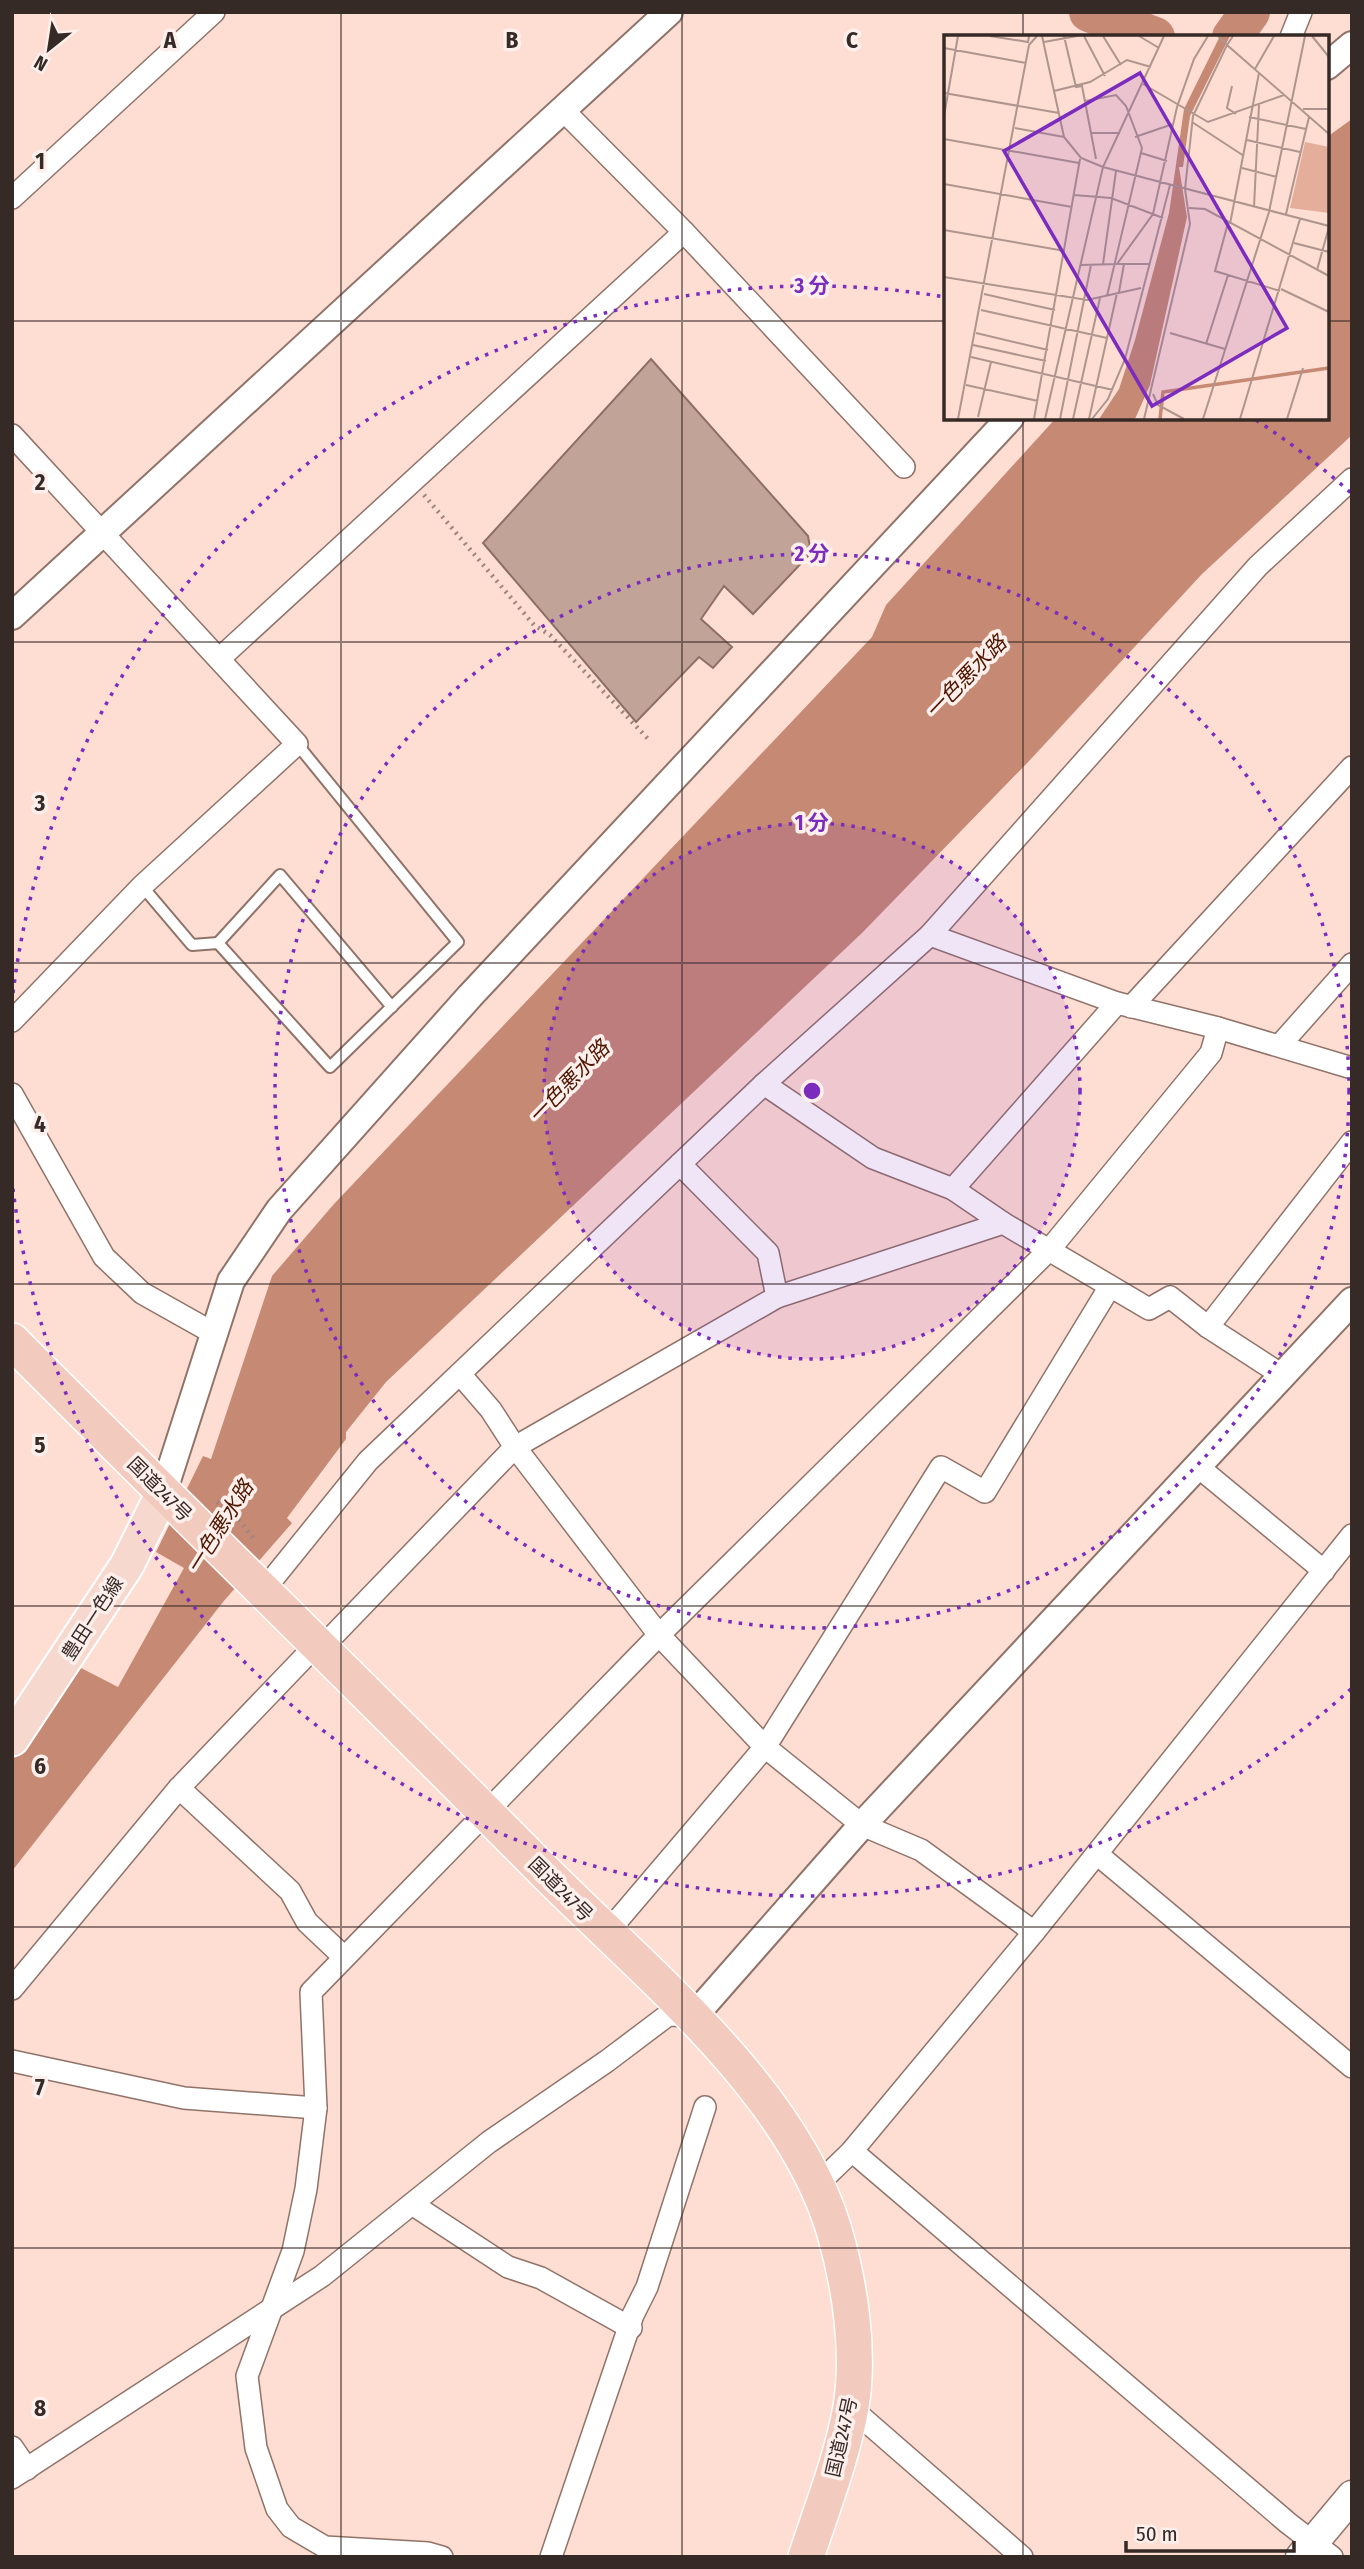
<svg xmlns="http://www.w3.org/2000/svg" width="1364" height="2569" viewBox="0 0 1364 2569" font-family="'Fira Sans Condensed','Noto Sans JP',sans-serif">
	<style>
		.water { fill: #c68973 }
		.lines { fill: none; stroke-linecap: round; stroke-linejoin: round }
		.river { stroke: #c68973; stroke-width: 40 }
		.building { fill: #c2a398; stroke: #8c6f65; stroke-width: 2 }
		.service-casing { stroke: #907369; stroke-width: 14 }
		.minor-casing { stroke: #907369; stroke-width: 24 }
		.tertiary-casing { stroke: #907369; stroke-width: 30 }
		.secondary-casing { stroke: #907369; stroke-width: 33 }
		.primary-casing { stroke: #fff; stroke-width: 37 }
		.trunk-casing { stroke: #fff; stroke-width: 38 }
		.path { stroke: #9d867f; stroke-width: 4.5; stroke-dasharray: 2 5; stroke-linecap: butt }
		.service { stroke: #fff; stroke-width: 10 }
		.minor { stroke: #fff; stroke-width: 21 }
		.tertiary { stroke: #fff; stroke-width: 26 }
		.secondary { stroke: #fff; stroke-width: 30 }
		.primary { stroke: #f6d8ce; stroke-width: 33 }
		.trunk { stroke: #f3cbbe; stroke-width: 35 }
		.grid { fill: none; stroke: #362a26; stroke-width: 2; stroke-opacity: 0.55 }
		.ring { fill: none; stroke: #7b2cbf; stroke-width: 3.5; stroke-dasharray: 3.5 7 }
		.labels { text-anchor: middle; stroke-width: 7; stroke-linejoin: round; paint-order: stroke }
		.street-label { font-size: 19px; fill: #362a26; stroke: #fdefeb }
		.water-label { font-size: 21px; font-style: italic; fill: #4f1701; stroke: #fdefeb }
		.inset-river { fill: none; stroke: #c68973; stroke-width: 3.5 }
		.inset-road { fill: none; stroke: #ae958d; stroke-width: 2 }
		.view { fill: #7b2cbf; fill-opacity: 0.15; stroke: #7b2cbf; stroke-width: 3.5 }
		.inset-edge { fill: none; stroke: #362a26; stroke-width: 3.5 }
		.grid-label { font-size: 23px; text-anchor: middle; font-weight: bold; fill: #362a26; stroke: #fdefeb; stroke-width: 7; stroke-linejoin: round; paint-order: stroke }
		.centre { fill: #7b2cbf; stroke: #fdefeb; stroke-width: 3.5 }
		.ring-label { font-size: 21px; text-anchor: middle; font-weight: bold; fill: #7b2cbf; stroke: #fdefeb; stroke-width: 7; stroke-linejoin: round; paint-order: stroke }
	</style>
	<rect width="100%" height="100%" fill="#feddd2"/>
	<polygon class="water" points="1352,119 1352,435 1202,574 1030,760 862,933 386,1382 346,1432 346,1439 287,1518 292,1523 223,1602 12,1871 12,1760 81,1668 118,1687 184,1568 156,1552 203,1456 211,1459 272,1276 334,1204 872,637 886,605 1056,418 1327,418 1327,137"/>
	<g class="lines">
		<g class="river">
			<polyline points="1089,12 1155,37"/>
			<polyline points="1232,37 1250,12"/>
		</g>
	</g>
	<polygon class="building" points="651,359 808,536 811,553 753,614 724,586 701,619 732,647 713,668 699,657 636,722 483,543"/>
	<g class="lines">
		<defs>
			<g id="service">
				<polyline points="142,886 192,945 218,943 330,1067 458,942 297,744"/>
				<polyline points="218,943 280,875 392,1007"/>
			</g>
			<g id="minor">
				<polyline points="1291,37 1301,12"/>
				<polyline points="563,110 684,232 904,467"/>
				<polyline points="12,198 214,12"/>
				<polyline points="12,435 297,744 142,886 12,1021"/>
				<polyline points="219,659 684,232"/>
				<polyline points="930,935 1117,1003 1218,1028 1352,1068"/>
				<polyline points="1131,1007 1352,767"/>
				<polyline points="1280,1045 1352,964"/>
				<polyline points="764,1084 873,1158 953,1189 1003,1223"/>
				<polyline points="12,1094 104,1257 142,1293 215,1334"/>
				<polyline points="680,1164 768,1253 777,1297"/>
				<polyline points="953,1189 1117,1003"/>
				<polyline points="1208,1327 1352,1142"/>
				<polyline points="460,1374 491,1410 515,1447 659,1635 765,1747 862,1825 921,1850 1034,1932"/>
				<polyline points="1196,1465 1324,1571"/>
				<polyline points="263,1591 368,1461 764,1084 930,935 1258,566 1352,479"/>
				<polyline points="179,1788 290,1891 307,1922 344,1957"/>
				<polyline points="1097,1854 1352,2067"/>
				<polyline points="606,1934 765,1747 941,1467 985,1492 1109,1288"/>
				<polyline points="12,1989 179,1788 318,1643 329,1640 515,1447 777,1297 1003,1223 1149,1309 1170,1297 1208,1327 1282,1375"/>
				<polyline points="12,2061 184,2098 316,2108"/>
				<polyline points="852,2151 1288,2523 1332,2557"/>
				<polyline points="817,2185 852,2151 1034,1932 1352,1535"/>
				<polyline points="412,2204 508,2267 541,2278 631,2328"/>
				<polyline points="851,2408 1022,2557"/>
				<polyline points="12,2447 27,2469"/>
				<polyline points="12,2478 322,2276 489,2142 607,2061 668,2015 694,2016"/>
				<polyline points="442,2557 428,2553 325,2547 291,2527 277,2509 256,2448 247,2376 293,2251 306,2189 316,2108 311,1992 659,1635 1050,1249 1211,1053 1218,1028"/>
				<polyline points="551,2557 633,2315 647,2287 705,2107"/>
			</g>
			<g id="tertiary">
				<polyline points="1327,66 1352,45"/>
				<polyline points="12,616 669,12"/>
				<polyline points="163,1493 231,1281 279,1210 470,996 1010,418"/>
				<polyline points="694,2016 862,1825 1352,1301"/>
			</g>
			<polyline id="secondary" points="1301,2557 1352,2496"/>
			<polyline id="primary" points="12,1739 127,1565 163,1493"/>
			<path id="trunk" d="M12,1341C186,1516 363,1688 537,1864C640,1969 790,2085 834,2230C850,2285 860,2351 851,2407C842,2458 822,2508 806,2557"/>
		</defs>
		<use href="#service" class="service-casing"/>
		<use href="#minor" class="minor-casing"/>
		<use href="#tertiary" class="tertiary-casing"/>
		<use href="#secondary" class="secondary-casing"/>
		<use href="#primary" class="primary-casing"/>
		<use href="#trunk" class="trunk-casing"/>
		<g class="path">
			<polyline points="424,495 534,625 550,635 650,741"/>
			<polyline points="217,1502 237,1518 255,1540"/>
		</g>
		<use href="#service" class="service"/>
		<use href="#minor" class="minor"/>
		<use href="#tertiary" class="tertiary"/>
		<use href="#secondary" class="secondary"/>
		<use href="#primary" class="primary"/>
		<use href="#trunk" class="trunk"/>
	</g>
	<path class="grid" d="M341,12V2557M682,12V2557M1023,12V37M12,321H946M1327,321H1352M1023,418V2557M12,642H1352M12,963H1352M12,1284H1352M12,1606H1352M12,1927H1352M12,2248H1352"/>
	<circle cx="812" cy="1091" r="268" fill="#7b2cbf" fill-opacity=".12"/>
	<g class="ring">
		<circle cx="812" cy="1091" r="268"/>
		<circle cx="812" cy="1091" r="537"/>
		<path d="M1351 1689A805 805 0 0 1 13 1189M13 993A805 805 0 0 1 945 297M1256 420A805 805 0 0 1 1351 493"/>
	</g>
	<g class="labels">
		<g class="street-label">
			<text transform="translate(160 1489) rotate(45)" y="7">国道247号</text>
			<text transform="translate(92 1618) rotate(-57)" y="7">豊田一色線</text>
			<text transform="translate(561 1889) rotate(45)" y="7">国道247号</text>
			<text transform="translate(841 2437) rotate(-77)" y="7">国道247号</text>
		</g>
		<g class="water-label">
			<text transform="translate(966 677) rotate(-46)" y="7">一色悪水路</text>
			<text transform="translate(569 1082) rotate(-46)" y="7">一色悪水路</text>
			<text transform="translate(220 1527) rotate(-58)" y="7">一色悪水路</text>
		</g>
	</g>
	<g transform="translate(944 35)">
		<rect width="385" height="385" fill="#feddd2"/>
		<path d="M361,107L385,112V178L346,173Z" fill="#e4ae9b"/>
		<path d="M276,1H286L246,81L239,132H235L243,182L206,350L191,384H155L175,354L191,305L225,178L240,74Z" fill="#c68973"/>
		<path class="inset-river" d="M216,384L219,357L385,333"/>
		<path class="inset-road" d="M46,1L84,7L85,1M98,1L120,102L137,123L159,132L385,191M120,1L132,52L138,51L152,124M140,1L161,41M159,1L177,30M195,1L215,13M289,1L283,10L385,99M368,1L385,22M100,7L133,1M0,13L82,28M311,34L330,1M199,49L264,87L340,60M288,51L283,73L292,79M110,56L146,47L183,25L207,32M0,58L115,78M141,66L172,60L182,71L198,113L163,261M359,74H385M0,81L14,1M305,82L362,94M248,87L300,121M71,93L120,102M147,98H176M191,102L229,89M0,104L135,128M303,105L356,117M197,118L223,126M298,133L333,142M0,149L128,172M241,154L249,81L283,10L274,1M130,160L167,163L219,183M310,172L315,70M245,173L261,174L385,241M342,179L365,82M284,188L271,236L336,256M286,189L315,38M0,195L121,216M350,208L385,217M159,229L172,136M174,229H205M137,230L173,229L209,179L233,72L250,24L264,1M373,235L385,192M0,242L143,265L197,253M337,254L385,277M175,257L180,229M40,259L111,275M37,275L163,303M32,298L104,315M226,298L281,314M262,309L284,240M29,310L102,326M27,322L169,355M22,350L94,366M209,359L214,370L240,384M34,382L47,327M14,384L85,10L93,1M90,384L136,124M101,384L159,132L220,1M116,384L147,230M129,384L156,263M145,384L173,258M148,384L164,364L181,324L226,150M200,384L246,189L241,154M259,384L325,177L361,1M296,384L356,184M343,384L359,333"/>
		<path class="view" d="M196,38L343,293L208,371L60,116Z"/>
		<rect width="385" height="385" class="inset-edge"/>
	</g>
	<g class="grid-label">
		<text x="170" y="48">A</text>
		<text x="512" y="48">B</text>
		<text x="852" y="48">C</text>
		<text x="40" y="169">1</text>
		<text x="40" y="490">2</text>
		<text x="40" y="811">3</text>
		<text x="40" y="1132">4</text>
		<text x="40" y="1453">5</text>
		<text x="40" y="1774">6</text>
		<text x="40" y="2095">7</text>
		<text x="40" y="2416">8</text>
	</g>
	<circle cx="812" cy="1091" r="10" class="centre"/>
	<g class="ring-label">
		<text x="812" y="293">3 分</text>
		<text x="812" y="561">2 分</text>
		<text x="812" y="830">1 分</text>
	</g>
	<rect width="1364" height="2569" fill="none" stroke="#362a26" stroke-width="28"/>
	<g transform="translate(49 49) rotate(210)" stroke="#fdefeb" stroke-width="5" paint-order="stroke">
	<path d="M0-5L12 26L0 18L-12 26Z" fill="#362a26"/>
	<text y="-10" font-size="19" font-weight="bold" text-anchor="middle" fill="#362a26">N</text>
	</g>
	<path d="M1126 2541v10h168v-10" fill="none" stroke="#362a26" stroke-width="3.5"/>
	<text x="1136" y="2541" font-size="21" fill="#362a26" stroke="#fdefeb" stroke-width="5" paint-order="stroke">50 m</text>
</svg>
